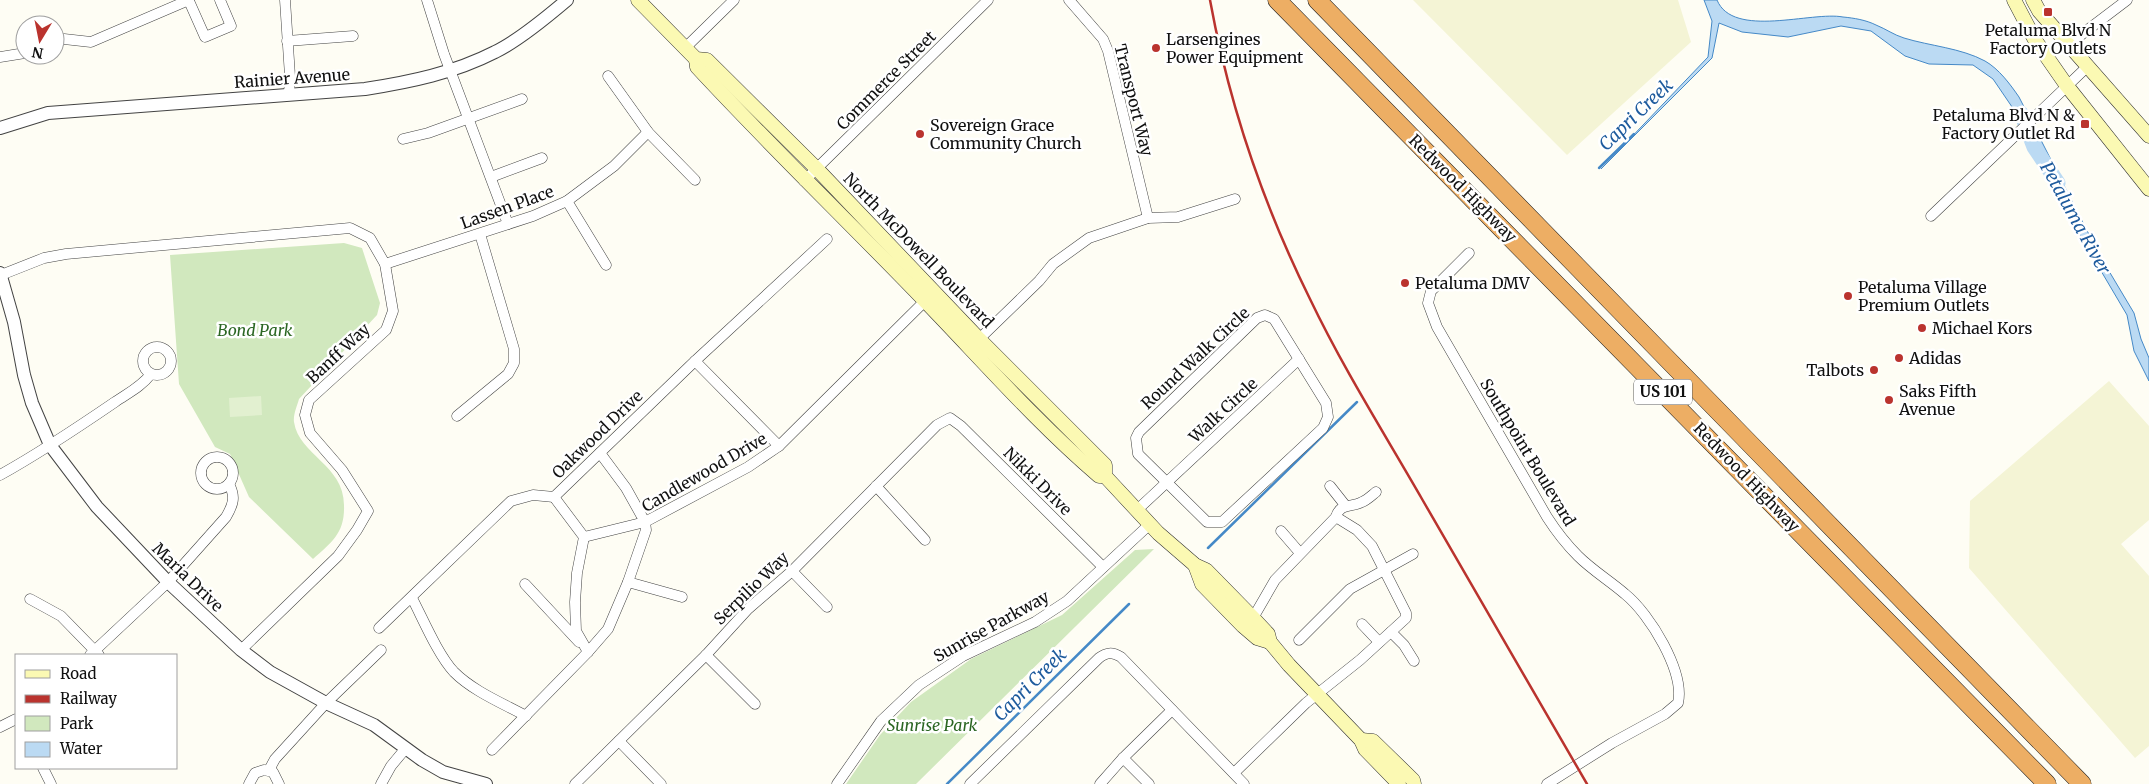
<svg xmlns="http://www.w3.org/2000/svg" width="2149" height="784" viewBox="0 0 2149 784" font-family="Merriweather,serif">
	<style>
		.farmland { fill: #f4f4d5 }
		.green { fill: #d1e8be }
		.pitch { fill: #e2f0d0 }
		.water { fill: #bbdaf3; stroke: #4589c7 }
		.pier { fill: #fefdf4 }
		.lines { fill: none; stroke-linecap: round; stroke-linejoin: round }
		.stream { stroke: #4589c7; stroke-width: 2.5 }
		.river { stroke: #bbdaf3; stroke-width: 15 }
		.minor-casing { stroke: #434343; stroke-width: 11 }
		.tertiary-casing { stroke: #434343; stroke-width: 14 }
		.secondary-casing { stroke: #323232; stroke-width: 15 }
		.motorway-casing { stroke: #212121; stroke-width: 19 }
		.minor { stroke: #fff; stroke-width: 10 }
		.tertiary { stroke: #fff; stroke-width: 12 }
		.secondary { stroke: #fbf9b3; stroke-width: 14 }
		.motorway { stroke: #edae64; stroke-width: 18 }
		.rail { stroke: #ba332e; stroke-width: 2.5 }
		.poi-dot { fill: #ba332e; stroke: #fff; stroke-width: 2 }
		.labels { text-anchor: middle; stroke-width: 5; stroke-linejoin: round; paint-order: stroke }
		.shield { fill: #fff; stroke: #585858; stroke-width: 1 }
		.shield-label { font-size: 15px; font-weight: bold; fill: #101010 }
		.poi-label { font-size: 16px; fill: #101010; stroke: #fff; text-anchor: start }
		.street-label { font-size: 16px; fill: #101010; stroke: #fff }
		.park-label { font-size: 16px; font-style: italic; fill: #2b6623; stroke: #fff }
		.water-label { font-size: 18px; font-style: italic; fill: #1e5b9d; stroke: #fff }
	</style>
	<rect width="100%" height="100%" fill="#fefdf4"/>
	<g class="farmland">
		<polygon points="1413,0 1678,0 1691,42 1567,155"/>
		<polygon points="2109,381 2149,426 2149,520 2121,544 2149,576 2149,746 2135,758 1969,568 1970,501"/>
	</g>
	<g class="green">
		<path d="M344,243L362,248L380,303L377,315L299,399C297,406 293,415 294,422C299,455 344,465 344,505C345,533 332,542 313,559L249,497L230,454L215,447L179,384L170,255Z"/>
		<polygon points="1154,549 916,784 846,784 880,735 911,702 971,659 1062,615 1135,550"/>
	</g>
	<polygon class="pitch" points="261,396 262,415 230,417 229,398"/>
	<path class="water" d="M1704,0H1717C1733,39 1812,11 1843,17C1854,18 1866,20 1876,25C1886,29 1894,35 1904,38C1930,46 1961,48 1985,61C1999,69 2010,84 2019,97L2100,256L2134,313L2141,339L2149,358V381L2134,351L2127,315L2081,237L2058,191L2040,148L1993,79L1973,65L1929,64L1905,56L1871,31L1841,26L1788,37L1742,32L1719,23L1712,58L1601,169L1708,57L1712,21Z"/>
	<polygon class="pier" points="2027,107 2037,127 2028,136 2016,117"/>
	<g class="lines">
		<g class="stream">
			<polyline points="1599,168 1634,134"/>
			<polyline points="1208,548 1357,402"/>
			<polyline points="947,784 1129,604"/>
		</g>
		<polyline class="river" points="2021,113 2034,147 2058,183"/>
		<defs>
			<g id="minor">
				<polyline points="285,0 290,76 289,95"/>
				<polyline points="427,0 444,54 508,224"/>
				<polyline points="1069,0 1103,39 1108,51 1148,218"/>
				<polyline points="189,1 205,37 231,26 220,0"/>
				<polyline points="287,41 353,36"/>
				<polyline points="55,43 64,39 91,42 189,0"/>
				<polyline points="2069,44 2127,0"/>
				<polyline points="685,48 734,0"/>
				<polyline points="0,57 25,53"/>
				<polyline points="608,76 648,132 695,180"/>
				<polyline points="403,139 428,133 522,99"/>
				<polyline points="491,177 542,158"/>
				<polyline points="804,181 988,0"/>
				<polyline points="567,201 606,265"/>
				<polyline points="1931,216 2088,66"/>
				<path d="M1469,253L1431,291L1428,303L1437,327L1547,517C1556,531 1566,544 1578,556C1592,570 1610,581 1625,594C1650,614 1685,672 1678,703L1665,714L1612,743L1547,784"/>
				<polyline points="385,264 533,216 567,201 614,166 648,132"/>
				<polyline points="1,275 44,258 66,254 350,228 370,238 385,264 393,311 386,330 309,400 305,415 310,433 342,470 368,511 357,530 338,556 241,650"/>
				<polygon points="1265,315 1274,319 1326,403 1328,417 1323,428 1222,522 1207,522 1138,454 1136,438 1139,432 1257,318"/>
				<polyline points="974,344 1039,281 1053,264 1089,238 1148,218 1178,217 1235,199"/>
				<circle cx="157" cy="361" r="14"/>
				<polyline points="695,361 779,446"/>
				<polyline points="457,416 508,374 514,363 514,349 480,234"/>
				<circle cx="217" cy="473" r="16"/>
				<path d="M0,475C40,453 77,428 115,402C128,393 141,387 151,374"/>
				<polyline points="876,486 925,540"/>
				<polyline points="1330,486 1345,505"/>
				<polyline points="554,497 584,537 577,573 575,602 576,631 588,652"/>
				<polyline points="1136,511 1299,359"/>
				<polyline points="1281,531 1300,553"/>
				<polyline points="584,537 645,522 626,488 600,453"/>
				<polyline points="792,571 827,607"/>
				<polyline points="628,582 682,597"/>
				<polyline points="525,584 579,642"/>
				<path d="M412,598C423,619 438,655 454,672C473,691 502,703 526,716"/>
				<polyline points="30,599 61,616 99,655"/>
				<path d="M1253,618L1275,580L1336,517C1340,502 1352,508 1362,502C1367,500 1371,496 1376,492"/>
				<polyline points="1362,624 1379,642"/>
				<polyline points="379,628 511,501 533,495 554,497 695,361 827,239"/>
				<polyline points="1391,632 1404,645 1414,661"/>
				<polyline points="1299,640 1350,589 1413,554"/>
				<path d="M90,655L168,582L226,517C233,505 236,497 229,484"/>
				<polyline points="706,655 755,704"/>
				<polyline points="0,727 16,719"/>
				<polyline points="619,741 661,784"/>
				<polyline points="492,750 588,652 608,629 628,582 646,530 645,522 748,467 779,446 930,296"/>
				<polyline points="1123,758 1149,784"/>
				<polyline points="43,768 51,784"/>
				<polyline points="269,770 275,759 326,703 381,650"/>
				<polyline points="1234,773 1306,703 1360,660 1406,618 1406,613 1372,546 1357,530 1336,517"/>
				<polyline points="249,784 255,773 264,770 273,772 279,784"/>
				<polyline points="381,784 391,766 406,748"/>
				<polyline points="575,784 706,655 748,609 792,571 937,425 950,418 961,426 1103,567"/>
				<polyline points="837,784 881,721 919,685 963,656 1035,622 1067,601 1150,524"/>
				<path d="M970,784L1099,658C1107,652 1112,652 1121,657L1244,784"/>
				<polyline points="1100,784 1123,758 1172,710"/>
			</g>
			<g id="tertiary">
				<path d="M0,128L48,113L365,89C410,82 454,73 495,52C518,41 547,17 567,0"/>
				<polyline points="0,273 14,322 24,375 32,403 50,445 97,507 168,582 241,650 270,672 326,703 374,725 422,760 443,772 486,784"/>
			</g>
			<g id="secondary">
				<polyline points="638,0 696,59 707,60 817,169 979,339 1105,465 1105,476 1158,533 1195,565 1206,570 1253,618 1268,634 1270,642 1289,665 1361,740 1365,749 1399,784"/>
				<polyline points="2014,0 2035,40 2067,86 2149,189"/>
				<polyline points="2033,0 2039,11 2149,136"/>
				<path d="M696,59L697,67C771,147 850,223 926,302C983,361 1037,423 1099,476H1105"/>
				<polyline points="1195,565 1202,584 1243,626 1257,638 1270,642"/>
				<polyline points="1361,740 1373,741 1413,780 1414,784"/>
			</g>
			<g id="motorway">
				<polyline points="1277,0 2047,784"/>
				<polyline points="1317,0 2082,784"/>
			</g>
		</defs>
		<use href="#minor" class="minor-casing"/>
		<use href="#tertiary" class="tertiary-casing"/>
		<use href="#secondary" class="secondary-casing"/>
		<use href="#motorway" class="motorway-casing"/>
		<use href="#minor" class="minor"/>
		<use href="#tertiary" class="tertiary"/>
		<use href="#secondary" class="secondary"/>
		<use href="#motorway" class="motorway"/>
		<path class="rail" d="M1210,0C1229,104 1263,204 1310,299C1343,368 1384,433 1422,499C1477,594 1532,689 1587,784"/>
	</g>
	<g class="poi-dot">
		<rect x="2043" y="7" width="10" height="10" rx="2.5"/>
		<circle cx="1156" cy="48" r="5"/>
		<rect x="2080" y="119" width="10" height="10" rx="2.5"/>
		<circle cx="920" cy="134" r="5"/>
		<circle cx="1405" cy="283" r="5"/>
		<circle cx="1848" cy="296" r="5"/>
		<circle cx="1922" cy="328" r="5"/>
		<circle cx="1899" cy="358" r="5"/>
		<circle cx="1874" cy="370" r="5"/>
		<circle cx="1889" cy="400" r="5"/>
	</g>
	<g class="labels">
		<rect class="shield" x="1634" y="379.5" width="58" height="25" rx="4"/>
		<g class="shield-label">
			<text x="1663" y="397">US 101</text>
		</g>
		<g class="poi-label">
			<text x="2048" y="36" text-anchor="middle">Petaluma Blvd N<tspan x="2048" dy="18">Factory Outlets</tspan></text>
			<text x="1166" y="45">Larsengines<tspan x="1166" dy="18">Power Equipment</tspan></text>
			<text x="2075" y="121" text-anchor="end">Petaluma Blvd N &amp;<tspan x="2075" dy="18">Factory Outlet Rd</tspan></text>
			<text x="930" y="131">Sovereign Grace<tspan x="930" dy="18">Community Church</tspan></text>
			<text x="1415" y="289">Petaluma DMV</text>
			<text x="1858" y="293">Petaluma Village<tspan x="1858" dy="18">Premium Outlets</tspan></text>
			<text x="1932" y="334">Michael Kors</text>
			<text x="1909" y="364">Adidas</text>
			<text x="1864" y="376" text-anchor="end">Talbots</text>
			<text x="1899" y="397">Saks Fifth<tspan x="1899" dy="18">Avenue</tspan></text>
		</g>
		<g class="street-label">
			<text transform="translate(292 78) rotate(-4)" y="6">Rainier Avenue</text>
			<text transform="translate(886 80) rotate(-45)" y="6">Commerce Street</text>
			<text transform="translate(1134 100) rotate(76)" y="6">Transport Way</text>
			<text transform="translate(1463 188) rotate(45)" y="6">Redwood Highway</text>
			<text transform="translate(507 207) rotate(-20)" y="6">Lassen Place</text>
			<text transform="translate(919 250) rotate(46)" y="6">North McDowell Boulevard</text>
			<text transform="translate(338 353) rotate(-43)" y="6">Banff Way</text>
			<text transform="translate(1195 358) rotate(-43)" y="6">Round Walk Circle</text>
			<text transform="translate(1223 410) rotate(-43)" y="6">Walk Circle</text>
			<text transform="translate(597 434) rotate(-44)" y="6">Oakwood Drive</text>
			<text transform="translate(1528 452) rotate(59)" y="6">Southpoint Boulevard</text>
			<text transform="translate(704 472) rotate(-30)" y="6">Candlewood Drive</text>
			<text transform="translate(1747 477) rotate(46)" y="6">Redwood Highway</text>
			<text transform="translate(1038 481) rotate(45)" y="6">Nikki Drive</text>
			<text transform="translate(188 577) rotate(44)" y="6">Maria Drive</text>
			<text transform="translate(751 588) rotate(-44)" y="6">Serpilio Way</text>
			<text transform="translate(991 626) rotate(-29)" y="6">Sunrise Parkway</text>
		</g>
		<g class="park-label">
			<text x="255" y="336">Bond Park</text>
			<text x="932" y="731">Sunrise Park</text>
		</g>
		<g class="water-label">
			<text transform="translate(1636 115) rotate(-44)" y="6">Capri Creek</text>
			<text transform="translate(2075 218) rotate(61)" y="6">Petaluma River</text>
			<text transform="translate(1030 685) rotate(-45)" y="6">Capri Creek</text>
		</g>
	</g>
	<rect x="15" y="654" width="162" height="115" fill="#ffffff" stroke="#9f9f9f"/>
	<rect x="25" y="670" width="25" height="8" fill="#fbf9b3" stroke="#9f9f9f"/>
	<text x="60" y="679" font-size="15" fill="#101010">Road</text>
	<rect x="25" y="695" width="25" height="8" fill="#ba332e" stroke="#9f9f9f"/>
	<text x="60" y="704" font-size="15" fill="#101010">Railway</text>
	<rect x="25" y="716" width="25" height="15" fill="#d1e8be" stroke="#9f9f9f"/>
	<text x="60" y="729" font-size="15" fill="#101010">Park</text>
	<rect x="25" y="742" width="25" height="15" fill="#bbdaf3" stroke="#9f9f9f"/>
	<text x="60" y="754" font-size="15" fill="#101010">Water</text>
	<g transform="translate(40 40) rotate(190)"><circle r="24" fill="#ffffff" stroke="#9f9f9f"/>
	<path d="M0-4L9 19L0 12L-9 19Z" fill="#ba332e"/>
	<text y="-8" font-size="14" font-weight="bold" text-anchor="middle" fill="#101010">N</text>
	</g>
</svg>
